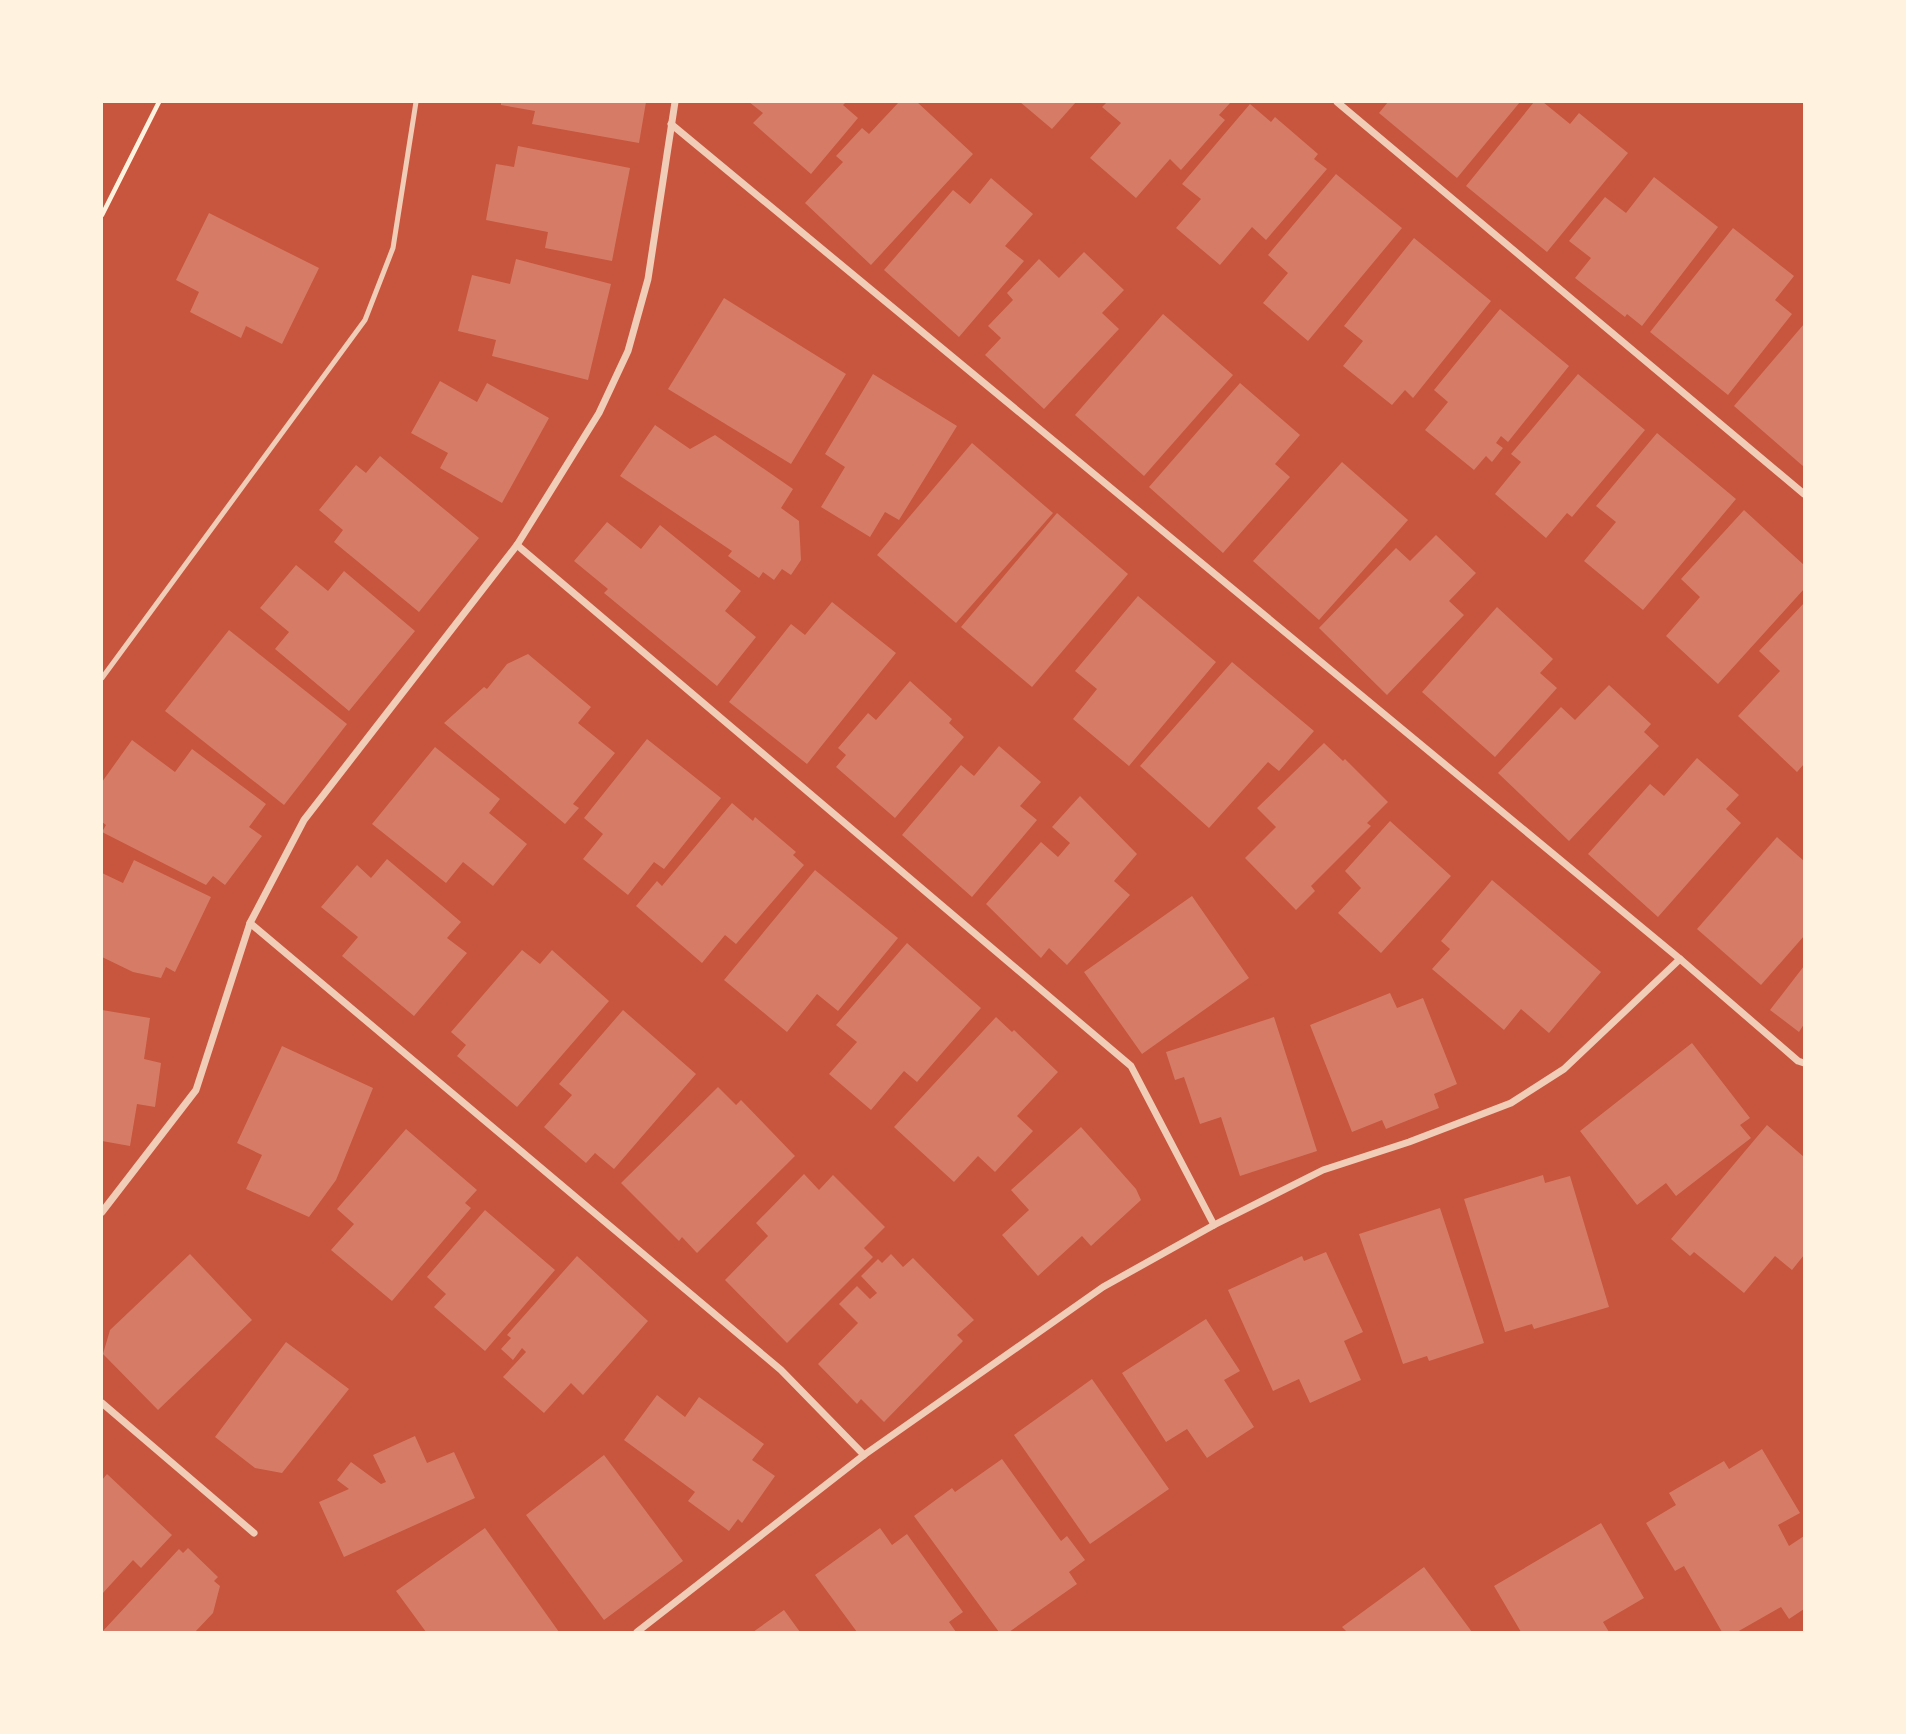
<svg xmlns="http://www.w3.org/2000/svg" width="1906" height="1734" viewBox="0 0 1906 1734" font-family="Georgia,serif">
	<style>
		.building { fill: #d67c66 }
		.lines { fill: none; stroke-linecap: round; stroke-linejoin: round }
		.path { stroke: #fff3e0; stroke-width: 4.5 }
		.service { stroke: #f1ccb7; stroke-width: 5 }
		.minor { stroke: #f1ccb7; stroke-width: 7 }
	</style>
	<rect width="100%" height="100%" fill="#c8553d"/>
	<g class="building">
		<polygon points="501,102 646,102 639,143 532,124 535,111 501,105"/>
		<polygon points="749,102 846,102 843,105 858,118 811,174 753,123 763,113"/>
		<polygon points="899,102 917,102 973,154 871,265 805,203 843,162 836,156 862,128 869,134"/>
		<polygon points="1020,102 1076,102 1052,129"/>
		<polygon points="1107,102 1231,102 1219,115 1225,120 1181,170 1170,159 1136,198 1090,158 1121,123 1102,107"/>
		<polygon points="1388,102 1520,102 1457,178 1379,113"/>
		<polygon points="1534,102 1543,102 1570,124 1579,113 1628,153 1547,252 1466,186"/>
		<polygon points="1250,104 1271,122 1275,117 1318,154 1314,159 1327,169 1266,240 1252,227 1220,265 1176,228 1201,199 1182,184"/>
		<polygon points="518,146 630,168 612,261 545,248 548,232 486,220 496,164 514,167"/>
		<polygon points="1336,174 1402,228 1308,341 1263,303 1288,273 1268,255"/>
		<polygon points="1654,177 1718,227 1642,326 1627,314 1625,317 1575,278 1591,258 1569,241 1605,197 1626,213"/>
		<polygon points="991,178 1033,214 1005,246 1024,261 959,337 884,270 953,190 970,204"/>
		<polygon points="209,213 319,268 282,344 246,326 241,338 190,312 199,292 176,280"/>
		<polygon points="1733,228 1794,276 1775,300 1792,314 1728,395 1650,332"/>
		<polygon points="1414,238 1491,301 1413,398 1405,390 1392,405 1343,366 1363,341 1344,326"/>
		<polygon points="1084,252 1124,290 1102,313 1119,329 1044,409 985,355 1001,338 988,326 1013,300 1007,293 1039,259 1059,278"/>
		<polygon points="516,259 611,284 588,380 492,356 496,340 458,331 472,275 510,284"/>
		<polygon points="724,298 846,374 791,464 668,389"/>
		<polygon points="1500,309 1569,366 1508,442 1501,436 1496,443 1503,448 1492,462 1486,456 1474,470 1425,430 1448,402 1434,390"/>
		<polygon points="1163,314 1233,375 1144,476 1075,415"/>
		<polygon points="1804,324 1804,467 1734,406"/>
		<polygon points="873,374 957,426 899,520 885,512 870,537 821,507 845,467 825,454"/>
		<polygon points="1578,374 1645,430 1572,517 1567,513 1546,538 1495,494 1521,462 1511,454"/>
		<polygon points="440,381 477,402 487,383 549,418 502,503 440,468 448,453 411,433"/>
		<polygon points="1240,383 1300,435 1275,464 1290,477 1223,553 1149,487"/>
		<polygon points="655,425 690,449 715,435 793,489 781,508 799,521 801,560 791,575 782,569 774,580 763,572 759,578 728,556 732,551 620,476"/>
		<polygon points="1657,433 1736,499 1643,610 1584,561 1616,522 1596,506"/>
		<polygon points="972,443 1053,513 956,623 877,555"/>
		<polygon points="380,456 479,538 419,612 334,542 343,530 319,510 356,465 366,473"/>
		<polygon points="1342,462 1408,520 1319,620 1253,561"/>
		<polygon points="1744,510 1804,565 1804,589 1718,684 1666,636 1700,597 1681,579"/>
		<polygon points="1057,513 1128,574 1032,687 961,627"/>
		<polygon points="607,522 641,549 660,525 741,591 725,611 756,637 717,686 604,593 608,589 574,561"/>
		<polygon points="1436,535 1476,573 1449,601 1464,615 1387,695 1319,628 1396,548 1410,561"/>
		<polygon points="296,565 328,591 344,571 415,631 349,711 275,649 289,632 260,608"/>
		<polygon points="1138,596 1216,662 1129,766 1073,719 1097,689 1075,671"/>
		<polygon points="832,602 896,653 807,764 729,702 791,624 805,635"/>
		<polygon points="1804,603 1804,764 1797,772 1738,716 1780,671 1759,651"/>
		<polygon points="1497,607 1553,659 1540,673 1557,688 1495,757 1422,692"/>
		<polygon points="229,630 347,724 284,805 165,711"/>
		<polygon points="528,654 591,707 578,723 615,753 573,804 579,808 565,824 444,723 484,687 487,689 507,664"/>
		<polygon points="1232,662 1314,731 1279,771 1268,762 1209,828 1140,766"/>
		<polygon points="910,681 952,719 949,723 964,737 895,818 836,767 846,755 838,748 868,713 876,720"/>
		<polygon points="1609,685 1651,724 1644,732 1659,746 1569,841 1498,773 1561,707 1575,720"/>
		<polygon points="647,739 721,798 664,869 654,862 628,895 583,859 603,834 584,818"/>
		<polygon points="132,740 175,772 192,749 266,804 249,827 262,836 225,885 213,876 206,885 102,832 106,825 102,822 102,782"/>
		<polygon points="1324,743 1343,761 1345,759 1388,802 1367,823 1371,826 1311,886 1315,891 1296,910 1245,858 1276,827 1257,808"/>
		<polygon points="999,746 1041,782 1020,806 1037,820 972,897 902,835 961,765 974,776"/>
		<polygon points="435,747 500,799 489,813 527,844 493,886 463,862 446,883 372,824"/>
		<polygon points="1697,758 1739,795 1726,809 1741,823 1658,917 1588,854 1650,784 1664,796"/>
		<polygon points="1080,796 1137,854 1114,881 1130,895 1067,965 1049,948 1041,958 986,904 1041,842 1058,857 1070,843 1052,827"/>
		<polygon points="732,803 753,821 755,817 796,852 793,855 804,865 736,944 725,935 702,963 636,906 657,881 662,886"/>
		<polygon points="1390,821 1451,876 1381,953 1338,913 1361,888 1345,871"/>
		<polygon points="1777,837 1804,861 1804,936 1761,985 1697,929"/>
		<polygon points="387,859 461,922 447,938 467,953 414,1016 342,956 358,937 321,907 357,865 371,878"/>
		<polygon points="134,860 211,897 175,972 166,967 161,978 133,972 102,957 102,873 123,883"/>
		<polygon points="815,870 898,938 838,1011 817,994 787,1032 724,980"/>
		<polygon points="1492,880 1601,972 1549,1033 1521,1009 1504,1030 1432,969 1450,949 1441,941"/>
		<polygon points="1192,896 1249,978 1142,1054 1084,972"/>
		<polygon points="907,943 981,1008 917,1082 904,1071 871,1110 829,1074 857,1042 836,1025"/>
		<polygon points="522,950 540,964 552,950 609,1001 517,1107 457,1056 466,1045 451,1032"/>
		<polygon points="1804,966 1804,1024 1799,1032 1770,1010"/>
		<polygon points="1390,993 1397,1008 1423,998 1457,1084 1434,1094 1439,1108 1386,1129 1382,1120 1352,1132 1310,1025"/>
		<polygon points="102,1010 150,1018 144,1059 161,1063 155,1107 137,1104 130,1146 102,1141"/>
		<polygon points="623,1010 696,1074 614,1169 595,1153 586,1163 544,1127 572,1095 559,1084"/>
		<polygon points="996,1017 1012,1032 1014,1030 1058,1072 1017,1116 1033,1131 995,1172 978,1156 954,1182 894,1127"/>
		<polygon points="1274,1017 1317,1151 1240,1176 1221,1117 1200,1124 1184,1077 1175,1080 1166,1052"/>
		<polygon points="1692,1043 1750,1118 1740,1125 1751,1138 1676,1196 1666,1183 1637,1205 1580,1131"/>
		<polygon points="282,1046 373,1088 336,1180 309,1217 246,1189 262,1155 237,1143"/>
		<polygon points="718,1087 736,1105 741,1100 795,1156 697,1253 682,1237 679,1241 621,1183"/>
		<polygon points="1767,1125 1804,1157 1804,1255 1792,1270 1775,1256 1744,1293 1694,1252 1690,1256 1671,1239"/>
		<polygon points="1081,1127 1136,1189 1141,1200 1091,1246 1082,1236 1038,1276 1002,1235 1029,1210 1011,1190"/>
		<polygon points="406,1129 477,1190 465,1203 471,1208 392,1301 331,1250 354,1224 337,1209"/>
		<polygon points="804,1174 819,1190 833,1175 885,1227 864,1248 873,1257 787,1343 725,1280 768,1236 756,1223"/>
		<polygon points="1543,1175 1545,1183 1570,1176 1609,1307 1534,1329 1532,1324 1505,1332 1464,1199"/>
		<polygon points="1440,1208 1484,1343 1429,1361 1427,1356 1403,1364 1359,1234"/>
		<polygon points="485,1210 555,1270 485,1351 434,1307 446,1294 427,1277"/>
		<polygon points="1326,1252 1363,1332 1344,1341 1361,1380 1310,1403 1299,1379 1273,1391 1228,1290 1302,1256 1304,1261"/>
		<polygon points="190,1254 252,1320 158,1410 103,1354 110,1330"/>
		<polygon points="891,1254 903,1267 913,1258 974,1320 957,1335 963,1341 884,1422 861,1399 857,1404 818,1364 858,1323 839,1304 857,1286 870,1299 877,1293 861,1276 878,1259 882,1263"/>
		<polygon points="577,1256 648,1321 583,1395 571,1383 544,1413 503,1377 526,1352 522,1348 513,1360 501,1349 511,1338 507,1335"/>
		<polygon points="1206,1319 1240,1371 1224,1380 1254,1427 1207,1458 1187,1429 1166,1442 1122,1373"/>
		<polygon points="286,1342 349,1389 282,1473 255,1468 215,1437"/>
		<polygon points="1092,1379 1169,1489 1090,1544 1014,1435"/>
		<polygon points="657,1395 685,1417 699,1397 764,1444 752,1460 775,1476 742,1523 738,1519 729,1531 688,1501 695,1492 624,1440"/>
		<polygon points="415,1436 427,1463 454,1452 475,1498 344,1557 319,1502 349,1489 337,1480 351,1462 381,1484 386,1482 373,1455"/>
		<polygon points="1762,1449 1800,1513 1778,1525 1789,1546 1804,1536 1804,1609 1789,1619 1781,1607 1737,1632 1722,1632 1684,1566 1675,1571 1646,1523 1676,1505 1669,1493 1724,1461 1729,1469"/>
		<polygon points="604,1455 683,1561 604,1620 526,1515"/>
		<polygon points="1002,1459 1061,1541 1067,1536 1085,1560 1069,1572 1077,1584 1009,1632 999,1632 914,1516 952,1488 955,1492"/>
		<polygon points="107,1474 172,1535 141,1568 133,1560 102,1594 102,1480"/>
		<polygon points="1601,1523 1644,1598 1603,1622 1609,1632 1521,1632 1494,1586"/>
		<polygon points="485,1528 559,1632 426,1632 396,1591"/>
		<polygon points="880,1528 892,1545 907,1534 963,1612 949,1622 956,1632 857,1632 815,1575"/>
		<polygon points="188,1548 218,1577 214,1581 220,1586 213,1613 195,1632 102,1632 179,1549 183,1553"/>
		<polygon points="1424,1567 1472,1632 1347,1632 1342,1627"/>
		<polygon points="784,1610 800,1632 753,1632"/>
	</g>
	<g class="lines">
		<polyline class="path" points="102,215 159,102"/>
		<polyline class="service" points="102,678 365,320 393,248 416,102"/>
		<g class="minor">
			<polyline points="1337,102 1804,494"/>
			<polyline points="671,124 1680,959 1798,1061 1804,1063"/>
			<polyline points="517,545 1131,1066 1214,1225"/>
			<polyline points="250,923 781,1370 864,1455"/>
			<polyline points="102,1212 196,1090 250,923 304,820 517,545 599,413 628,351 648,279 675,102"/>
			<polyline points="102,1403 254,1533"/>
			<polyline points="637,1632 864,1455 1103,1287 1214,1225 1323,1170 1409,1142 1511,1103 1564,1069 1680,959"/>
		</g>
	</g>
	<rect width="1906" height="1734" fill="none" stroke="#fff3e0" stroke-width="206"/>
</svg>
